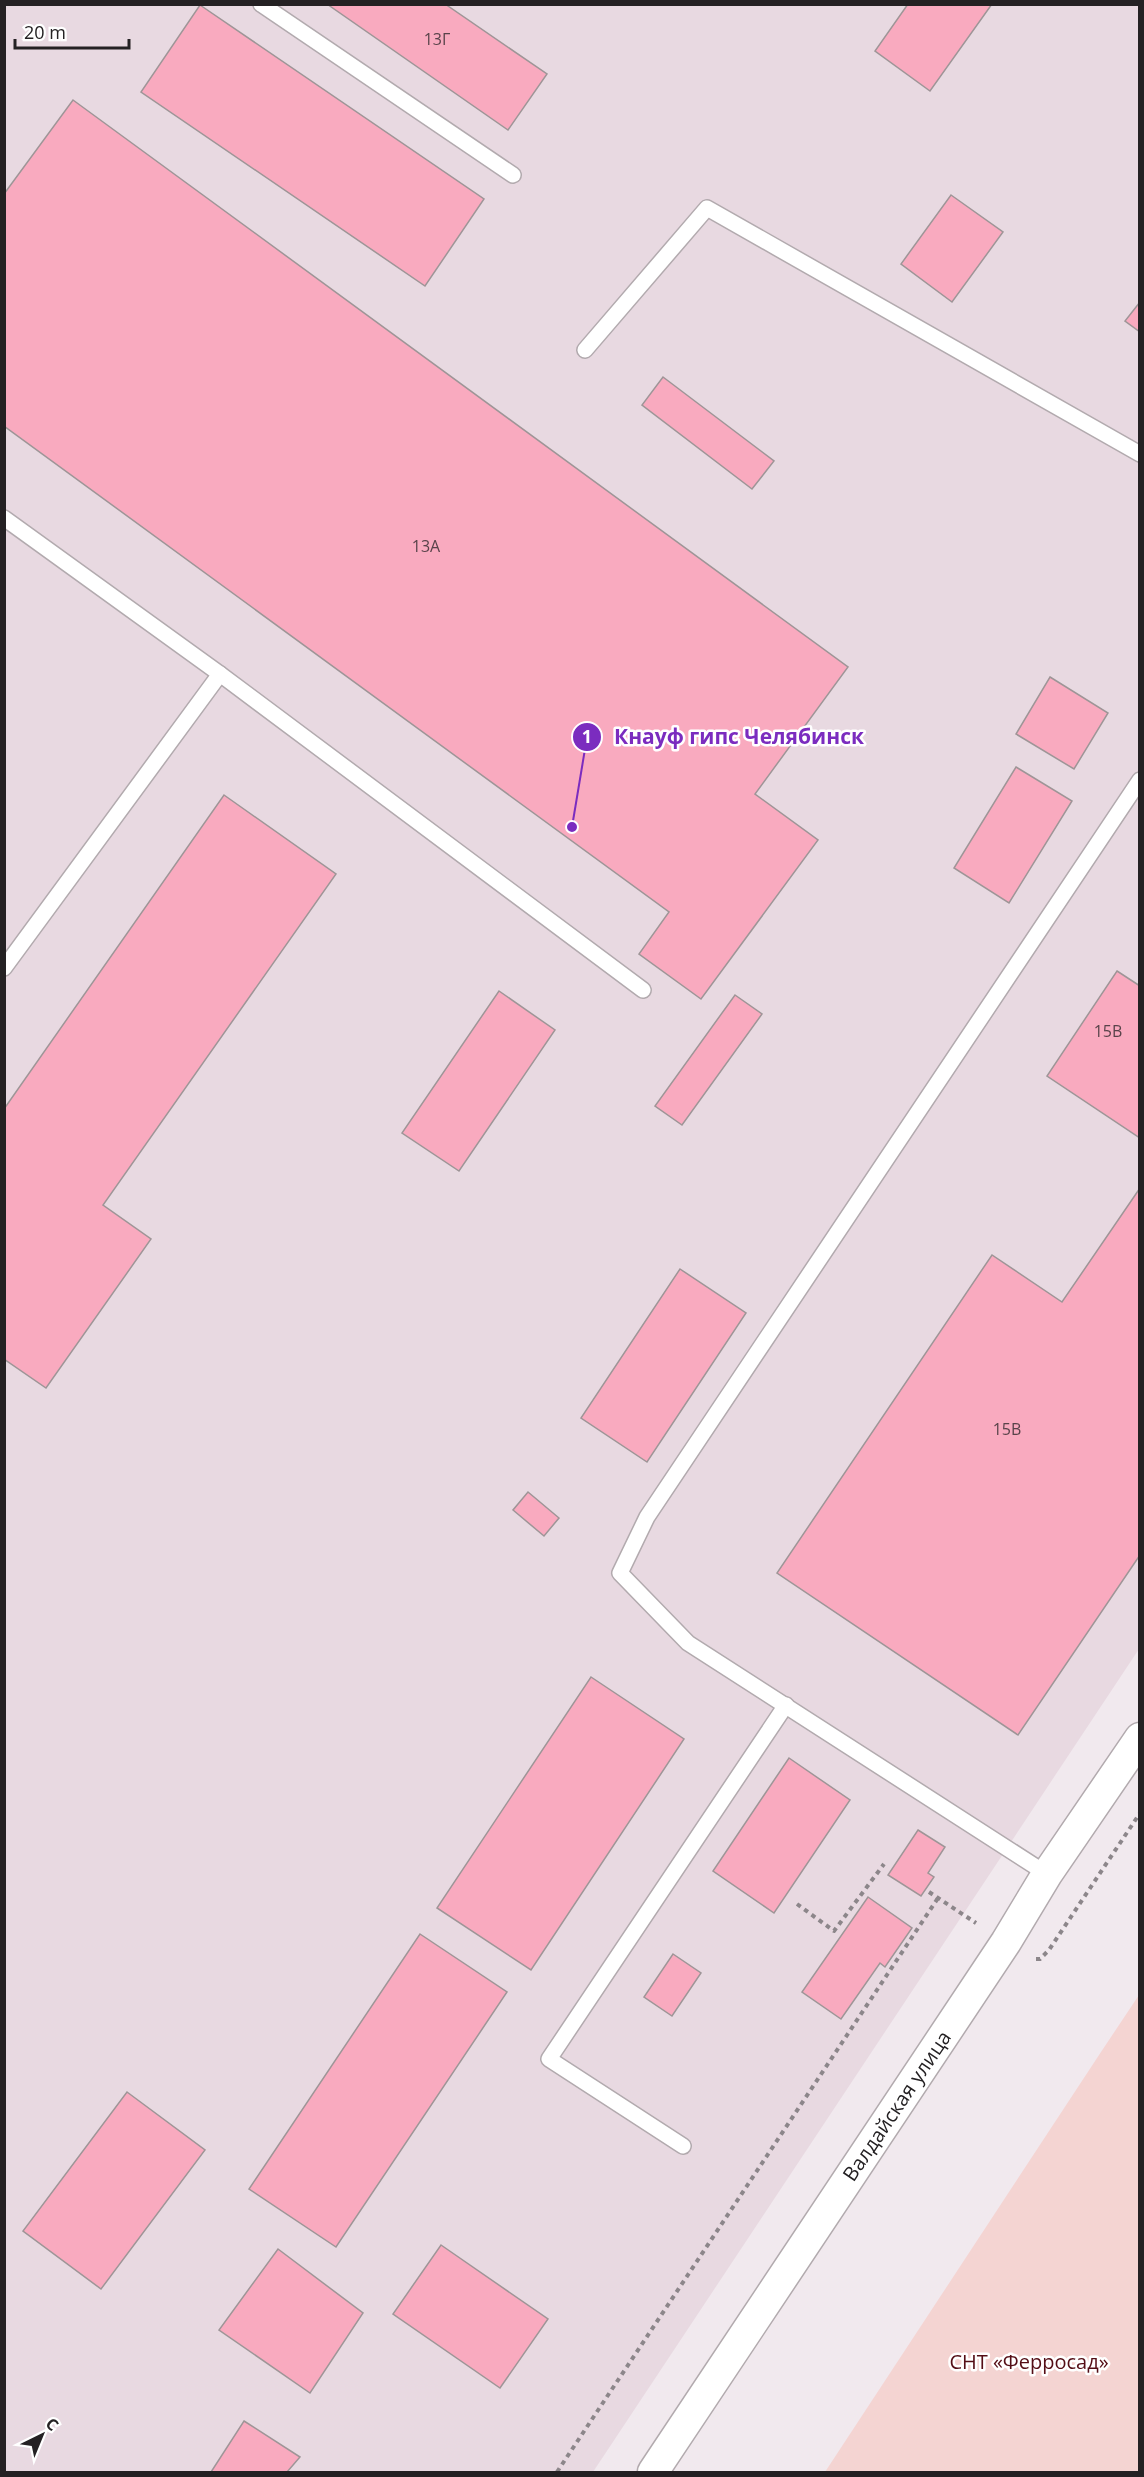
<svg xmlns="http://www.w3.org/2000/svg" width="1144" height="2477" viewBox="0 0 1144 2477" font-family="'Open Sans',sans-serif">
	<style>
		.built { fill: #e8d9e1 }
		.green { fill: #f4d4d2 }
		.building { fill: #f9aabf; stroke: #9e9597; stroke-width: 1.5 }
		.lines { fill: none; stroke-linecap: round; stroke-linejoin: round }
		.service-casing { stroke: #b2aaae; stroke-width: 18 }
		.minor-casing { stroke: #b2aaae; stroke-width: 33 }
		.path { stroke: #8c868a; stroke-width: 4; stroke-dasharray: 4.5 4.5; stroke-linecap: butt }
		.service { stroke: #fff; stroke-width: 15 }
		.minor { stroke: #fff; stroke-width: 30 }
		.labels { text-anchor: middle; stroke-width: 5; stroke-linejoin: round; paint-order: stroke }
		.number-label { font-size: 16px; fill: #59434a }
		.street-label { font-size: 20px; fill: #242123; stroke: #fff }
		.park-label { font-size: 20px; fill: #540e16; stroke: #fff }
		.leader { fill: none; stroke: #7b2cbf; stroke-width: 2 }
		.callout-dot { fill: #7b2cbf; stroke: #fff; stroke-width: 2 }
		.mark-label { font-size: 18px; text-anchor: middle; font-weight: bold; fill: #fff }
		.callout-label { font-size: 21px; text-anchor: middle; font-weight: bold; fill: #7b2cbf; stroke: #fff; stroke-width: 5; stroke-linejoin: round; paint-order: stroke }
	</style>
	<rect width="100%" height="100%" fill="#f1e9ee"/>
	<polygon class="built" points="5,5 1139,5 1139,1649 593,2472 5,2472"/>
	<polygon class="green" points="1139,1995 1139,2472 825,2472 1101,2052"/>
	<g class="building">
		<polygon points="327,4 445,4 547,74 508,130"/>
		<polygon points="908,4 992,4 930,91 875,51"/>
		<polygon points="200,5 484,199 425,286 141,92"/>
		<polygon points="73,100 848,667 755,794 818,840 701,999 639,954 669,912 4,426 4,194"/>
		<polygon points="951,195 1003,232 952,302 901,264"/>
		<polygon points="1140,302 1140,332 1125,321"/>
		<polygon points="663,377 774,461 752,489 642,405"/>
		<polygon points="1050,677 1108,713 1074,769 1016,734"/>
		<polygon points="1016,767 1072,801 1009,903 954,868"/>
		<polygon points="224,795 336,874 103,1205 151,1239 46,1388 4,1359 4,1109"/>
		<polygon points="1117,971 1140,986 1140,1138 1047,1076"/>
		<polygon points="499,991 555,1030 459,1171 402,1133"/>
		<polygon points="735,995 762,1014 682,1125 655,1106"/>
		<polygon points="1140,1188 1140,1555 1018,1735 777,1573 992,1255 1062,1302"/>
		<polygon points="680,1269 746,1313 647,1462 581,1418"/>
		<polygon points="528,1492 559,1518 544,1536 513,1510"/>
		<polygon points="591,1677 684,1739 531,1970 437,1908"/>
		<polygon points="789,1758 850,1800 774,1913 713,1871"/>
		<polygon points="918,1830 945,1847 928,1873 934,1877 921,1896 888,1875"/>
		<polygon points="868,1897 912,1928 885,1967 880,1963 841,2019 802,1992"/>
		<polygon points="420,1934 507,1992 336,2247 249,2189"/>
		<polygon points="673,1954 701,1973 672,2016 644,1997"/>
		<polygon points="127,2092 205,2150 101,2289 23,2231"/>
		<polygon points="441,2245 548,2319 500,2388 393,2314"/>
		<polygon points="278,2249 363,2313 310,2393 219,2330"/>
		<polygon points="244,2421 300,2457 287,2472 211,2472"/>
	</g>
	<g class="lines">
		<defs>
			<g id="service">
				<polyline points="261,4 513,175"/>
				<polyline points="585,350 707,208 1140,454"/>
				<polyline points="4,518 220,674 643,990"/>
				<polyline points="4,968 220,674"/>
				<polyline points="1047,1874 688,1643 620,1573 647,1517 1140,780"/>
				<polyline points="683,2146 549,2059 786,1705"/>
			</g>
			<polyline id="minor" points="653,2472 1006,1942 1047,1874 1140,1738"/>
		</defs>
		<use href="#service" class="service-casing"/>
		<use href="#minor" class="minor-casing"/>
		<g class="path">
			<polyline points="929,1892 976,1923"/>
			<polyline points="797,1904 834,1931 884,1864"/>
			<polyline points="1036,1959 1040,1959 1049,1950 1140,1813"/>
			<polyline points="557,2472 938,1898"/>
		</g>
		<use href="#service" class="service"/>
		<use href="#minor" class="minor"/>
	</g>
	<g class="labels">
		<g class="number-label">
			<text x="437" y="45">13Г</text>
			<text x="426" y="552">13А</text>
			<text x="1108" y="1037">15В</text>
			<text x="1007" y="1435">15В</text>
		</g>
		<g class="street-label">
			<text transform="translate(897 2106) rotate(-56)" y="7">Валдайская улица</text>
		</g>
		<g class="park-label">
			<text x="1029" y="2369">СНТ «Ферросад»</text>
		</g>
	</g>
	<path class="leader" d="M572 827L587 737"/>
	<g class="callout-dot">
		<circle cx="572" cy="827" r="6"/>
		<circle cx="587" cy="737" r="15"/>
	</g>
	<g class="mark-label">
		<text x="587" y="743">1</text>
	</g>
	<g class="callout-label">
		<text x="739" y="744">Кнауф гипс Челябинск</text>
	</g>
	<rect width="1144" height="2477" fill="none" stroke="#242123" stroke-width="12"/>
	<g transform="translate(42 2435) rotate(43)" stroke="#ffffff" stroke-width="4.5" paint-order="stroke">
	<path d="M0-4.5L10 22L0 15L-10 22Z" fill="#242123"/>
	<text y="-9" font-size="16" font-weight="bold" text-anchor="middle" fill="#242123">С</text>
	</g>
	<path d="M15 39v9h114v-9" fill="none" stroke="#242123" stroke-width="3"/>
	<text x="24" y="39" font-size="18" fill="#242123" stroke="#ffffff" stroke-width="4.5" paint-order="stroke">20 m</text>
</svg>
